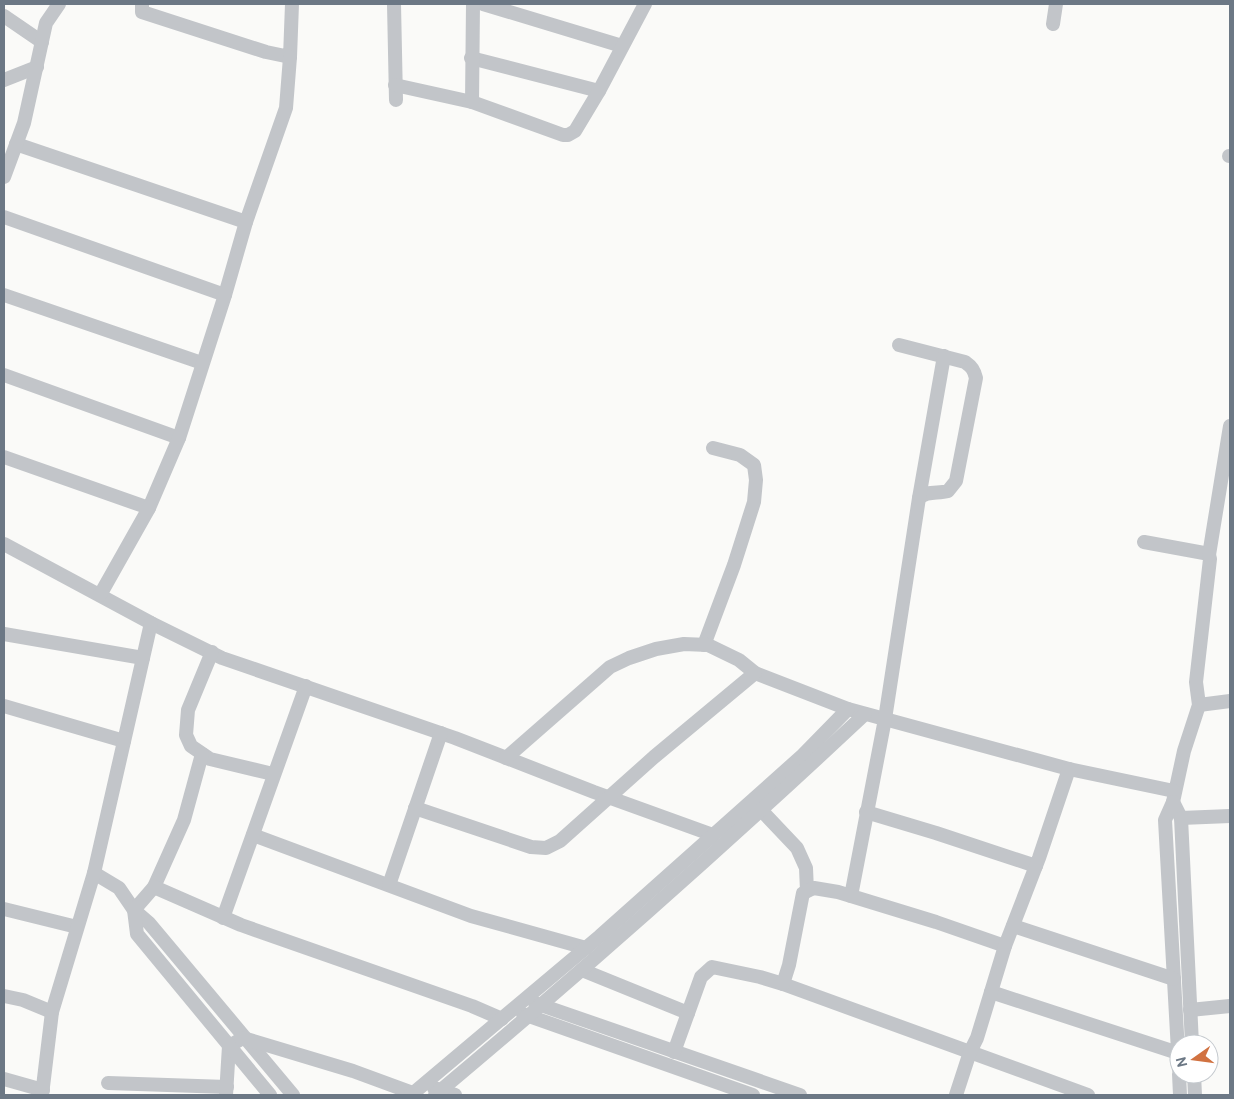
<svg xmlns="http://www.w3.org/2000/svg" width="1234" height="1099" viewBox="0 0 1234 1099" font-family="Overpass,sans-serif">
	<style>
		.lines { fill: none; stroke-linecap: round; stroke-linejoin: round }
		.street { stroke: #c2c5c9; stroke-width: 14 }
	</style>
	<rect width="100%" height="100%" fill="#fafaf8"/>
	<g class="lines">
		<g class="street">
			<polyline points="142,4 142,12 266,52 290,57 292,4"/>
			<polyline points="394,4 396,100"/>
			<polyline points="483,4 622,46"/>
			<polyline points="4,16 42,42"/>
			<polyline points="1053,24 1056,4"/>
			<polyline points="471,58 599,91"/>
			<polyline points="4,80 37,67"/>
			<polyline points="395,85 472,102 563,135 568,135 575,131 599,91 645,4"/>
			<polyline points="472,102 473,4"/>
			<polyline points="16,144 246,222"/>
			<polyline points="1229,156 1230,156"/>
			<polyline points="4,177 24,123 46,23 59,4"/>
			<polyline points="4,217 225,295"/>
			<polyline points="4,295 202,363"/>
			<path d="M899,345L965,362C972,367 974,370 976,378L956,481L948,491C938,494 927,490 919,498"/>
			<polyline points="4,375 179,438"/>
			<polyline points="4,457 149,508"/>
			<polyline points="1144,542 1204,553 1209,555 1210,559 1196,682 1199,705 1184,751 1173,802 1165,820 1179,1069"/>
			<polyline points="4,544 151,623 222,658 455,738 594,792 713,835"/>
			<polyline points="1209,555 1230,426"/>
			<polyline points="100,595 149,508 179,438 225,295 246,222 286,108 290,57"/>
			<polyline points="4,634 143,658"/>
			<polyline points="704,645 734,565 754,502 756,480 754,465 740,455 713,448"/>
			<polyline points="212,652 188,710 186,735 191,746 210,759 273,774"/>
			<polyline points="1199,705 1230,701"/>
			<polyline points="4,706 124,741"/>
			<polyline points="506,758 610,667 629,658 656,649 684,644 708,645 739,660 755,673 848,709 1069,769 1174,791"/>
			<polyline points="1173,802 1181,818 1192,1044"/>
			<polyline points="415,808 531,847 546,848 560,841 654,757 755,673"/>
			<polyline points="762,811 797,848 806,868 807,891"/>
			<polyline points="866,812 936,833 1036,866"/>
			<polyline points="1181,818 1230,816"/>
			<polyline points="253,835 471,916 586,948"/>
			<polyline points="94,873 119,888 134,910 149,923 293,1095"/>
			<polyline points="389,885 441,733"/>
			<polyline points="154,887 184,820 202,754"/>
			<polyline points="851,896 885,719 919,498 944,356"/>
			<polyline points="4,909 77,927"/>
			<polyline points="223,918 306,686"/>
			<polyline points="1013,926 1174,979"/>
			<polyline points="582,970 688,1013"/>
			<polyline points="783,984 1088,1095"/>
			<polyline points="991,992 1178,1053"/>
			<polyline points="4,996 23,1000 52,1012"/>
			<polyline points="535,1003 800,1095"/>
			<polyline points="1190,1010 1230,1006"/>
			<polyline points="523,1014 753,1095"/>
			<polyline points="674,1052 701,977 712,967 760,977 783,984 789,965 803,893 814,888 838,892 936,922 1005,946"/>
			<polyline points="1179,1074 1180,1095"/>
			<polyline points="1194,1074 1195,1095"/>
			<polyline points="4,1079 43,1090"/>
			<polyline points="108,1083 227,1087"/>
			<polyline points="434,1088 455,1095"/>
			<polyline points="42,1095 52,1012 94,873 151,623"/>
			<polyline points="226,1095 229,1046 243,1038 353,1071 413,1093"/>
			<polyline points="270,1095 137,934 134,910 154,887 241,925 472,1006 502,1019"/>
			<polyline points="411,1095 600,936 803,755 848,709"/>
			<path d="M435,1095C582,972 725,845 865,714"/>
			<polyline points="956,1095 970,1052 977,1038 1005,946 1039,858 1069,769"/>
		</g>
	</g>
	<rect width="1234" height="1099" fill="none" stroke="#6c7885" stroke-width="10"/>
	<g transform="translate(1194 1059) rotate(256)"><circle r="24" fill="#ffffff" stroke="#c4c9ce"/>
	<path d="M0-4L9 19L0 12L-9 19Z" fill="#d17241"/>
	<text y="-8" font-size="14" font-weight="bold" text-anchor="middle" fill="#6c7885">N</text>
	</g>
</svg>
